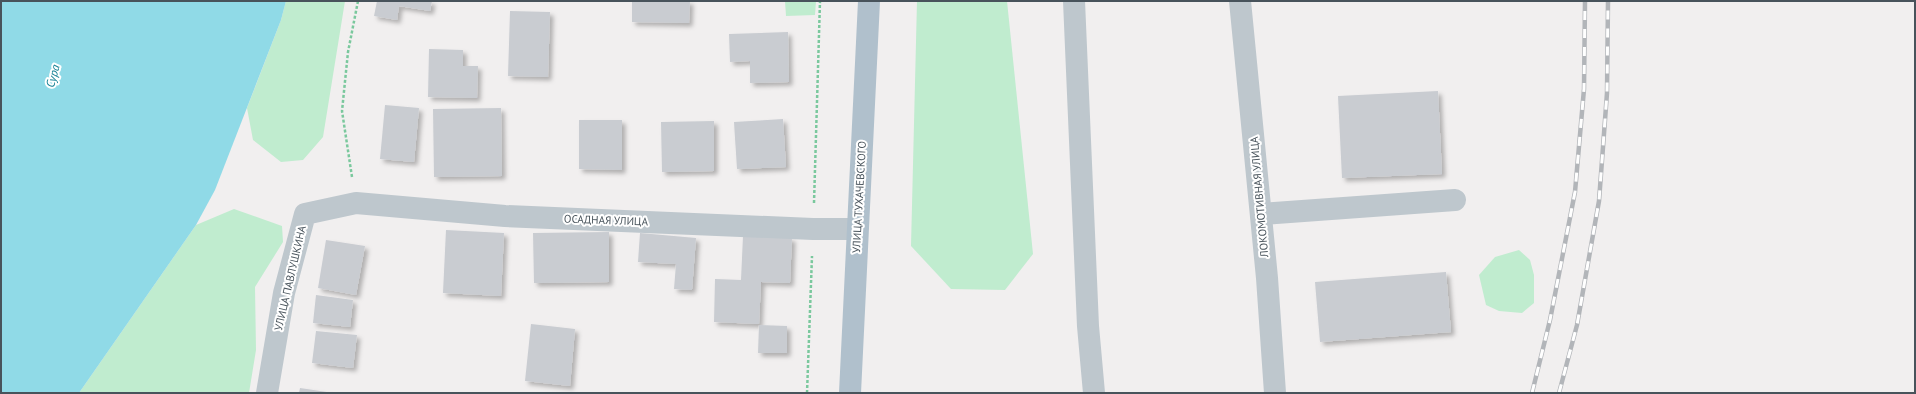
<svg xmlns="http://www.w3.org/2000/svg" width="1916" height="394" viewBox="0 0 1916 394" font-family="'PT Sans',sans-serif">
	<style>
		.green { fill: #c0eccf }
		.water { fill: #90dae7 }
		.building { fill: #c9ccd1; filter: url(#shadow) }
		.lines { fill: none; stroke-linecap: round; stroke-linejoin: round }
		.path { stroke: #7ac89d; stroke-width: 2.5; stroke-dasharray: 3 2; stroke-linecap: butt }
		.minor { stroke: #bec7cd; stroke-width: 22 }
		.major { stroke: #b0c0cc; stroke-width: 22 }
		.rail-casing { stroke: #b2b5b9; stroke-width: 4.5 }
		.rail { stroke: #fff; stroke-width: 3; stroke-dasharray: 9; stroke-linecap: butt }
		.labels { text-anchor: middle; stroke-width: 4; stroke-linejoin: round; paint-order: stroke }
		.street-label { font-size: 11px; fill: #48535b; stroke: #fff }
		.water-label { font-size: 12px; font-style: italic; fill: #158194; stroke: #fff }
	</style>
	<defs>
		<filter id="shadow"><feDropShadow dx="3.5" dy="3.5" stdDeviation="2" flood-color="#0004"/></filter>
	</defs>
	<rect width="100%" height="100%" fill="#f1efef"/>
	<g class="green">
		<polygon points="286,1 345,1 323,137 303,160 281,162 253,140 247,108 281,20"/>
		<polygon points="785,1 816,1 815,15 786,16"/>
		<polygon points="917,1 1007,1 1033,254 1005,290 951,289 911,246"/>
		<polygon points="234,209 282,226 283,242 255,287 256,350 249,393 79,393 196,225"/>
		<polygon points="1519,250 1530,260 1534,275 1534,303 1522,313 1499,311 1486,305 1479,275 1495,257"/>
	</g>
	<polygon class="water" points="1,1 286,1 281,20 215,190 196,225 79,393 1,393"/>
	<g class="building">
		<polygon points="377,1 432,1 430,11 399,6 397,20 374,16"/>
		<polygon points="632,1 690,1 689,23 632,22"/>
		<polygon points="510,11 550,12 548,77 508,76"/>
		<polygon points="788,32 789,82 750,83 750,61 730,62 729,34"/>
		<polygon points="429,49 463,50 463,66 478,66 477,98 428,97"/>
		<polygon points="1438,91 1442,174 1342,178 1338,96"/>
		<polygon points="385,105 419,108 414,162 380,159"/>
		<polygon points="501,108 502,176 434,177 433,109"/>
		<polygon points="783,119 786,167 737,169 734,122"/>
		<polygon points="579,120 622,120 622,170 579,169"/>
		<polygon points="714,121 714,171 662,172 661,122"/>
		<polygon points="446,230 504,233 501,296 443,293"/>
		<polygon points="609,232 609,282 534,283 533,233"/>
		<polygon points="640,233 696,238 692,290 674,289 676,264 638,262"/>
		<polygon points="743,236 792,238 790,283 761,282 759,324 714,322 715,279 741,280"/>
		<polygon points="326,240 365,246 356,295 318,288"/>
		<polygon points="1446,272 1451,332 1320,342 1315,282"/>
		<polygon points="316,295 353,300 350,327 313,323"/>
		<polygon points="531,324 575,329 570,386 525,381"/>
		<polygon points="759,325 787,326 787,353 758,353"/>
		<polygon points="316,331 357,335 353,368 312,363"/>
		<polygon points="300,388 327,392 327,393 299,393"/>
	</g>
	<g class="lines">
		<g class="path">
			<polyline points="352,177 342,111 348,52 358,1"/>
			<polyline points="814,203 820,1"/>
			<polyline points="807,393 812,256"/>
		</g>
		<g class="minor">
			<polyline points="1074,1 1088,326 1094,393"/>
			<polyline points="1240,1 1267,278 1275,393"/>
			<polyline points="1261,214 1455,200"/>
			<polyline points="267,393 284,293 305,214 356,203 505,216 813,229 857,229"/>
		</g>
		<polyline class="major" points="850,393 869,1"/>
		<defs>
			<g id="rail">
				<polyline points="1532,393 1550,320 1575,192 1584,89 1585,1"/>
				<polyline points="1559,393 1577,325 1599,201 1607,93 1608,1"/>
			</g>
		</defs>
		<use href="#rail" class="rail-casing"/>
		<use href="#rail" class="rail"/>
	</g>
	<g class="labels">
		<g class="street-label">
			<text transform="translate(859 197) rotate(-87)" y="4">УЛИЦА ТУХАЧЕВСКОГО</text>
			<text transform="translate(1259 197) rotate(-95)" y="4">ЛОКОМОТИВНАЯ УЛИЦА</text>
			<text transform="translate(606 220) rotate(2)" y="4">ОСАДНАЯ УЛИЦА</text>
			<text transform="translate(290 278) rotate(-77)" y="4">УЛИЦА ПАВЛУШКИНА</text>
		</g>
		<g class="water-label">
			<text transform="translate(53 76) rotate(-75)" y="4">Сура</text>
		</g>
	</g>
	<rect width="1916" height="394" fill="none" stroke="#48535b" stroke-width="4"/>
</svg>
